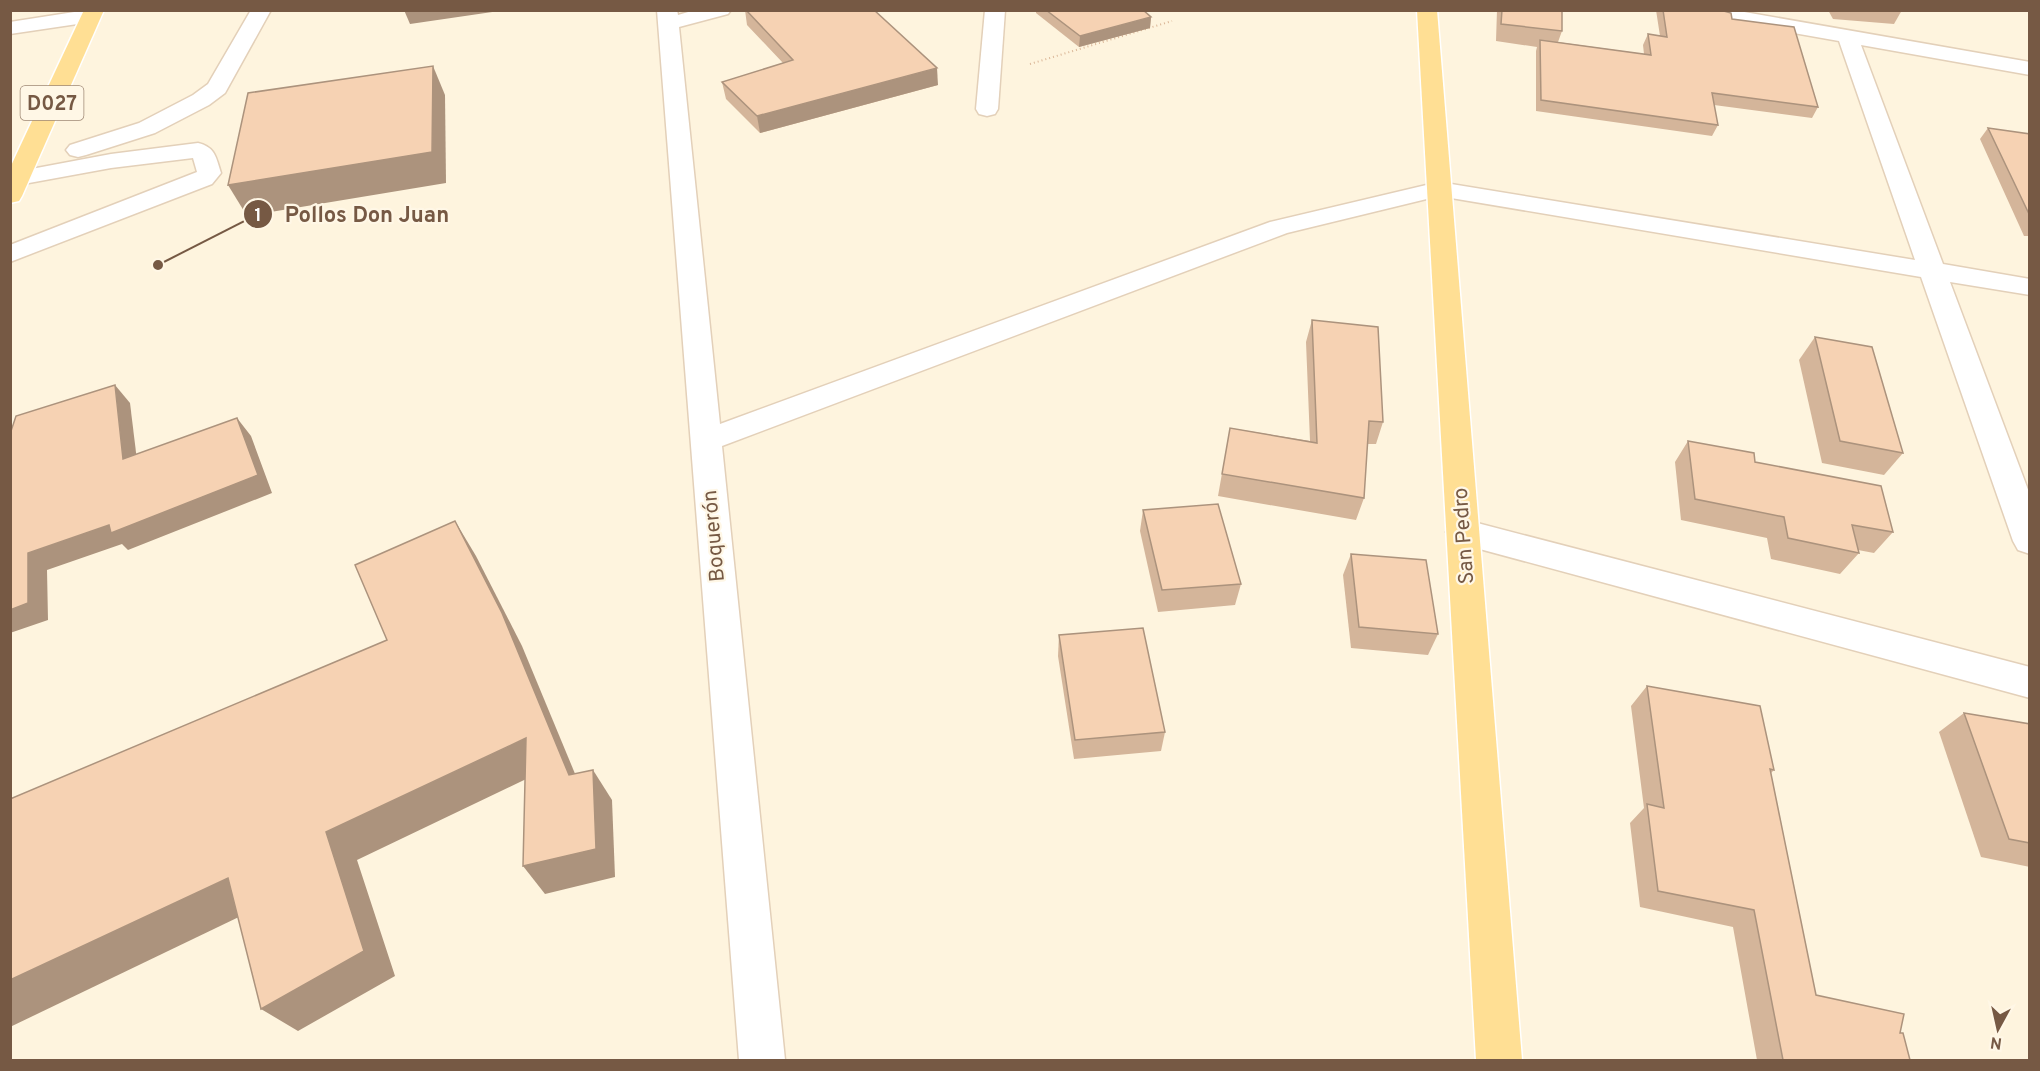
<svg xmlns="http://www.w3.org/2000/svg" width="2040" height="1071" viewBox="0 0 2040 1071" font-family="Overpass,sans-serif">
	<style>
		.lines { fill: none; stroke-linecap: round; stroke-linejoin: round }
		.minor-casing { stroke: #e3d0b9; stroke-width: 3 }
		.major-casing { stroke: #fff; stroke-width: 3 }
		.path { stroke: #dab697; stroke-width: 2; stroke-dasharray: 1 3; stroke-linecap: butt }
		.minor { fill: #fff; fill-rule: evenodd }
		.major { fill: #ffdf94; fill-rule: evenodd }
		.wall { fill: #d4b59a }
		.shaded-wall { fill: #ac937d }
		.building { fill: #f6d2b3; stroke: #ac937d; stroke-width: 1.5 }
		.labels { text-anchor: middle; stroke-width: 4.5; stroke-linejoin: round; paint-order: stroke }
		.shield { fill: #fff7e6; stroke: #9f8875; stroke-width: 1.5 }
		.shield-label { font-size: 20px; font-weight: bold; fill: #765944 }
		.street-label { font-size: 21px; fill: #765944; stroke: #fff7e6 }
		.leader { fill: none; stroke: #765944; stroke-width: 2 }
		.callout-dot { fill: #765944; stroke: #fff7e6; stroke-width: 2 }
		.mark-label { font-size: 18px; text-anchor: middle; font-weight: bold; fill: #fff }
		.callout-label { font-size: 22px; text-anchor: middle; font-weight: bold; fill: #765944; stroke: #fff7e6; stroke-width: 4.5; stroke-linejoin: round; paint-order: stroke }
	</style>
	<rect width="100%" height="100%" fill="#fef4de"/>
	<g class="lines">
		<defs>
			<g id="minor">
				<polygon points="87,10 98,12 101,16 98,20 91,22 10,34 10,22"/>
				<polygon points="251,10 271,10 225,93 209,105 155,133 86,155 78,157 70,155 66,150 70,145 139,123 193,95 208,84"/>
				<polygon points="657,10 677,10 678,15 695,10 731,10 728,14 679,27 720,424 1270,222 1439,182 1915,260 1839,41 1696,16 1689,14 1686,10 1733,10 2030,62 2030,75 1861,45 1943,264 2030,279 2030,295 1950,282 2030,495 2030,554 2018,550 2013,541 1921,277 1439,196 1287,233 722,446 785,1060 739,1060"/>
				<polygon points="985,10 1005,10 998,109 995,114 987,116 979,114 976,109"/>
				<path d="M198,143C215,147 216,157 221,173L212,184L10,262V245L197,172L193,158L111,168L18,185L10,183V173L111,154Z"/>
				<polygon points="1462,519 2030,667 2030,698 1450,541 1446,532 1450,523"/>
			</g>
			<g id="major">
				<polygon points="84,10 104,10 22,196 19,201 10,203 10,168"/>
				<polygon points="1417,10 1437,10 1522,1060 1476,1060"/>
			</g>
		</defs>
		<use href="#minor" class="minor-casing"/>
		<use href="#major" class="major-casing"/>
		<polyline class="path" points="1030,64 1172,21"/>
		<use href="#minor" class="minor"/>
		<use href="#major" class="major"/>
	</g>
	<g class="wall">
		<polygon points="745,10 874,10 938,85 760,133 726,99 722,82 783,63 747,25"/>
		<polygon points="1036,10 1143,10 1151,17 1150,28 1079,47 1036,13"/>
		<polygon points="1497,10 1562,10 1562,31 1558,42 1644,54 1643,45 1648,34 1660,36 1656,10 1720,10 1732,19 1818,107 1812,118 1714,105 1718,125 1712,136 1536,111 1536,51 1537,47 1496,41"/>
		<polygon points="1828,10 1902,10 1894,24 1833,19"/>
		<polygon points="1988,128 2030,134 2030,238 2029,236 2024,236 1980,139"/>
		<polygon points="1312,320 1383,422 1376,444 1367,444 1364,498 1356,520 1218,496 1230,428 1310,441 1306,342"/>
		<polygon points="1815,337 1903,453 1884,475 1822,463 1799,360"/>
		<polygon points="1688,441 1893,532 1874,553 1858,550 1859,553 1840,574 1771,559 1767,538 1681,520 1675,462"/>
		<polygon points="1143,510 1241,584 1235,605 1158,612 1140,531"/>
		<polygon points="1351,554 1438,634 1428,655 1351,648 1343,575"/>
		<polygon points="1059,635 1165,732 1161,751 1074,759 1058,656"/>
		<polygon points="1647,686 1774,770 1771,773 1816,995 1900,1033 1910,1060 1757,1060 1733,927 1640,907 1630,823 1644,808 1631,706"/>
		<polygon points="1964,713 2030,724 2030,867 1981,857 1939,732"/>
	</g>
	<g class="shaded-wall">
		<polygon points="404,10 506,10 410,24"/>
		<polygon points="1151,17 1150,28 1079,47 1080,36"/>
		<polygon points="433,66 445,95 446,183 247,216 228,185"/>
		<polygon points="937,68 938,85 760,133 757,116"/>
		<polygon points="115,385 130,403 139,477 123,459"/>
		<polygon points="237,418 251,436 272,493 128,550 122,544 47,570 48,620 10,633 10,610 28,553 109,525"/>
		<polygon points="455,521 476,556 522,646 588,805 569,775"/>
		<polygon points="526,738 547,769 357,860 395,976 298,1031 261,1009 326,832"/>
		<polygon points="593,770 612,800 615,877 545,894 523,866"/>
		<polygon points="228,878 264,905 10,1027 10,980"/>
	</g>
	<g class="building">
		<polygon points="746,10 874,10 937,68 757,116 722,82 793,60"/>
		<polygon points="1046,10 1143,10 1151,17 1080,36"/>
		<polygon points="1502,10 1562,10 1562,31 1501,24"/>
		<polygon points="1663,10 1720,10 1731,13 1732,19 1794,27 1818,107 1712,93 1718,125 1541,100 1540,40 1651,55 1648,34 1667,37"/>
		<polygon points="433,66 432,152 228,185 248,93"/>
		<polygon points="1988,128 2030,134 2030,216"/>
		<polygon points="1312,320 1378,327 1383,422 1369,421 1364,498 1222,474 1230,428 1317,443"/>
		<polygon points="1815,337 1872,347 1903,453 1840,441"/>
		<polygon points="115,385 123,459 237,418 258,475 111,533 109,525 28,553 28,603 10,610 10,434 16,416"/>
		<polygon points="1688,441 1754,453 1755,462 1881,486 1893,532 1852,525 1859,553 1788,538 1784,517 1695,499"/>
		<polygon points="1218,504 1241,584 1162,590 1143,510"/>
		<polygon points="455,521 502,613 569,775 593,770 596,849 523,866 526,738 326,832 364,951 261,1009 228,878 10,980 10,799 387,640 355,565"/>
		<polygon points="1351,554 1426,560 1438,634 1359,627"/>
		<polygon points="1143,628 1165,732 1075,740 1059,635"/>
		<polygon points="1647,686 1760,706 1774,770 1770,769 1816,995 1904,1014 1900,1033 1903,1033 1910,1060 1783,1060 1754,910 1658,891 1647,804 1664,808"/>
		<polygon points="1964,713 2030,724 2030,843 2009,839"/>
	</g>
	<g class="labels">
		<rect class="shield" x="20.5" y="86" width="63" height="34" rx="4.5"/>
		<g class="shield-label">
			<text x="52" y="110">D027</text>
		</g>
		<g class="street-label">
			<text transform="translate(713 536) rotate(-95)" y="7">Boquerón</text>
			<text transform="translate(1463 536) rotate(-94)" y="7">San Pedro</text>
		</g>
	</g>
	<path class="leader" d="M158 265L258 214"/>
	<g class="callout-dot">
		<circle cx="158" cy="265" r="6"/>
		<circle cx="258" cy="214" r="15"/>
	</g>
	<g class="mark-label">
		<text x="258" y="221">1</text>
	</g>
	<g class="callout-label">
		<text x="367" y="222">Pollos Don Juan</text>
	</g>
	<rect width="2040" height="1071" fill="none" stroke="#765944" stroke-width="24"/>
	<g transform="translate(1998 1029) rotate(188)" stroke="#fff7e6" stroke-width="4.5" paint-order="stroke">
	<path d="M0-4.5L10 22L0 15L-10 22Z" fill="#765944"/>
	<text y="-9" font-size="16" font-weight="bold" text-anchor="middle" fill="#765944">N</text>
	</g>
</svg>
